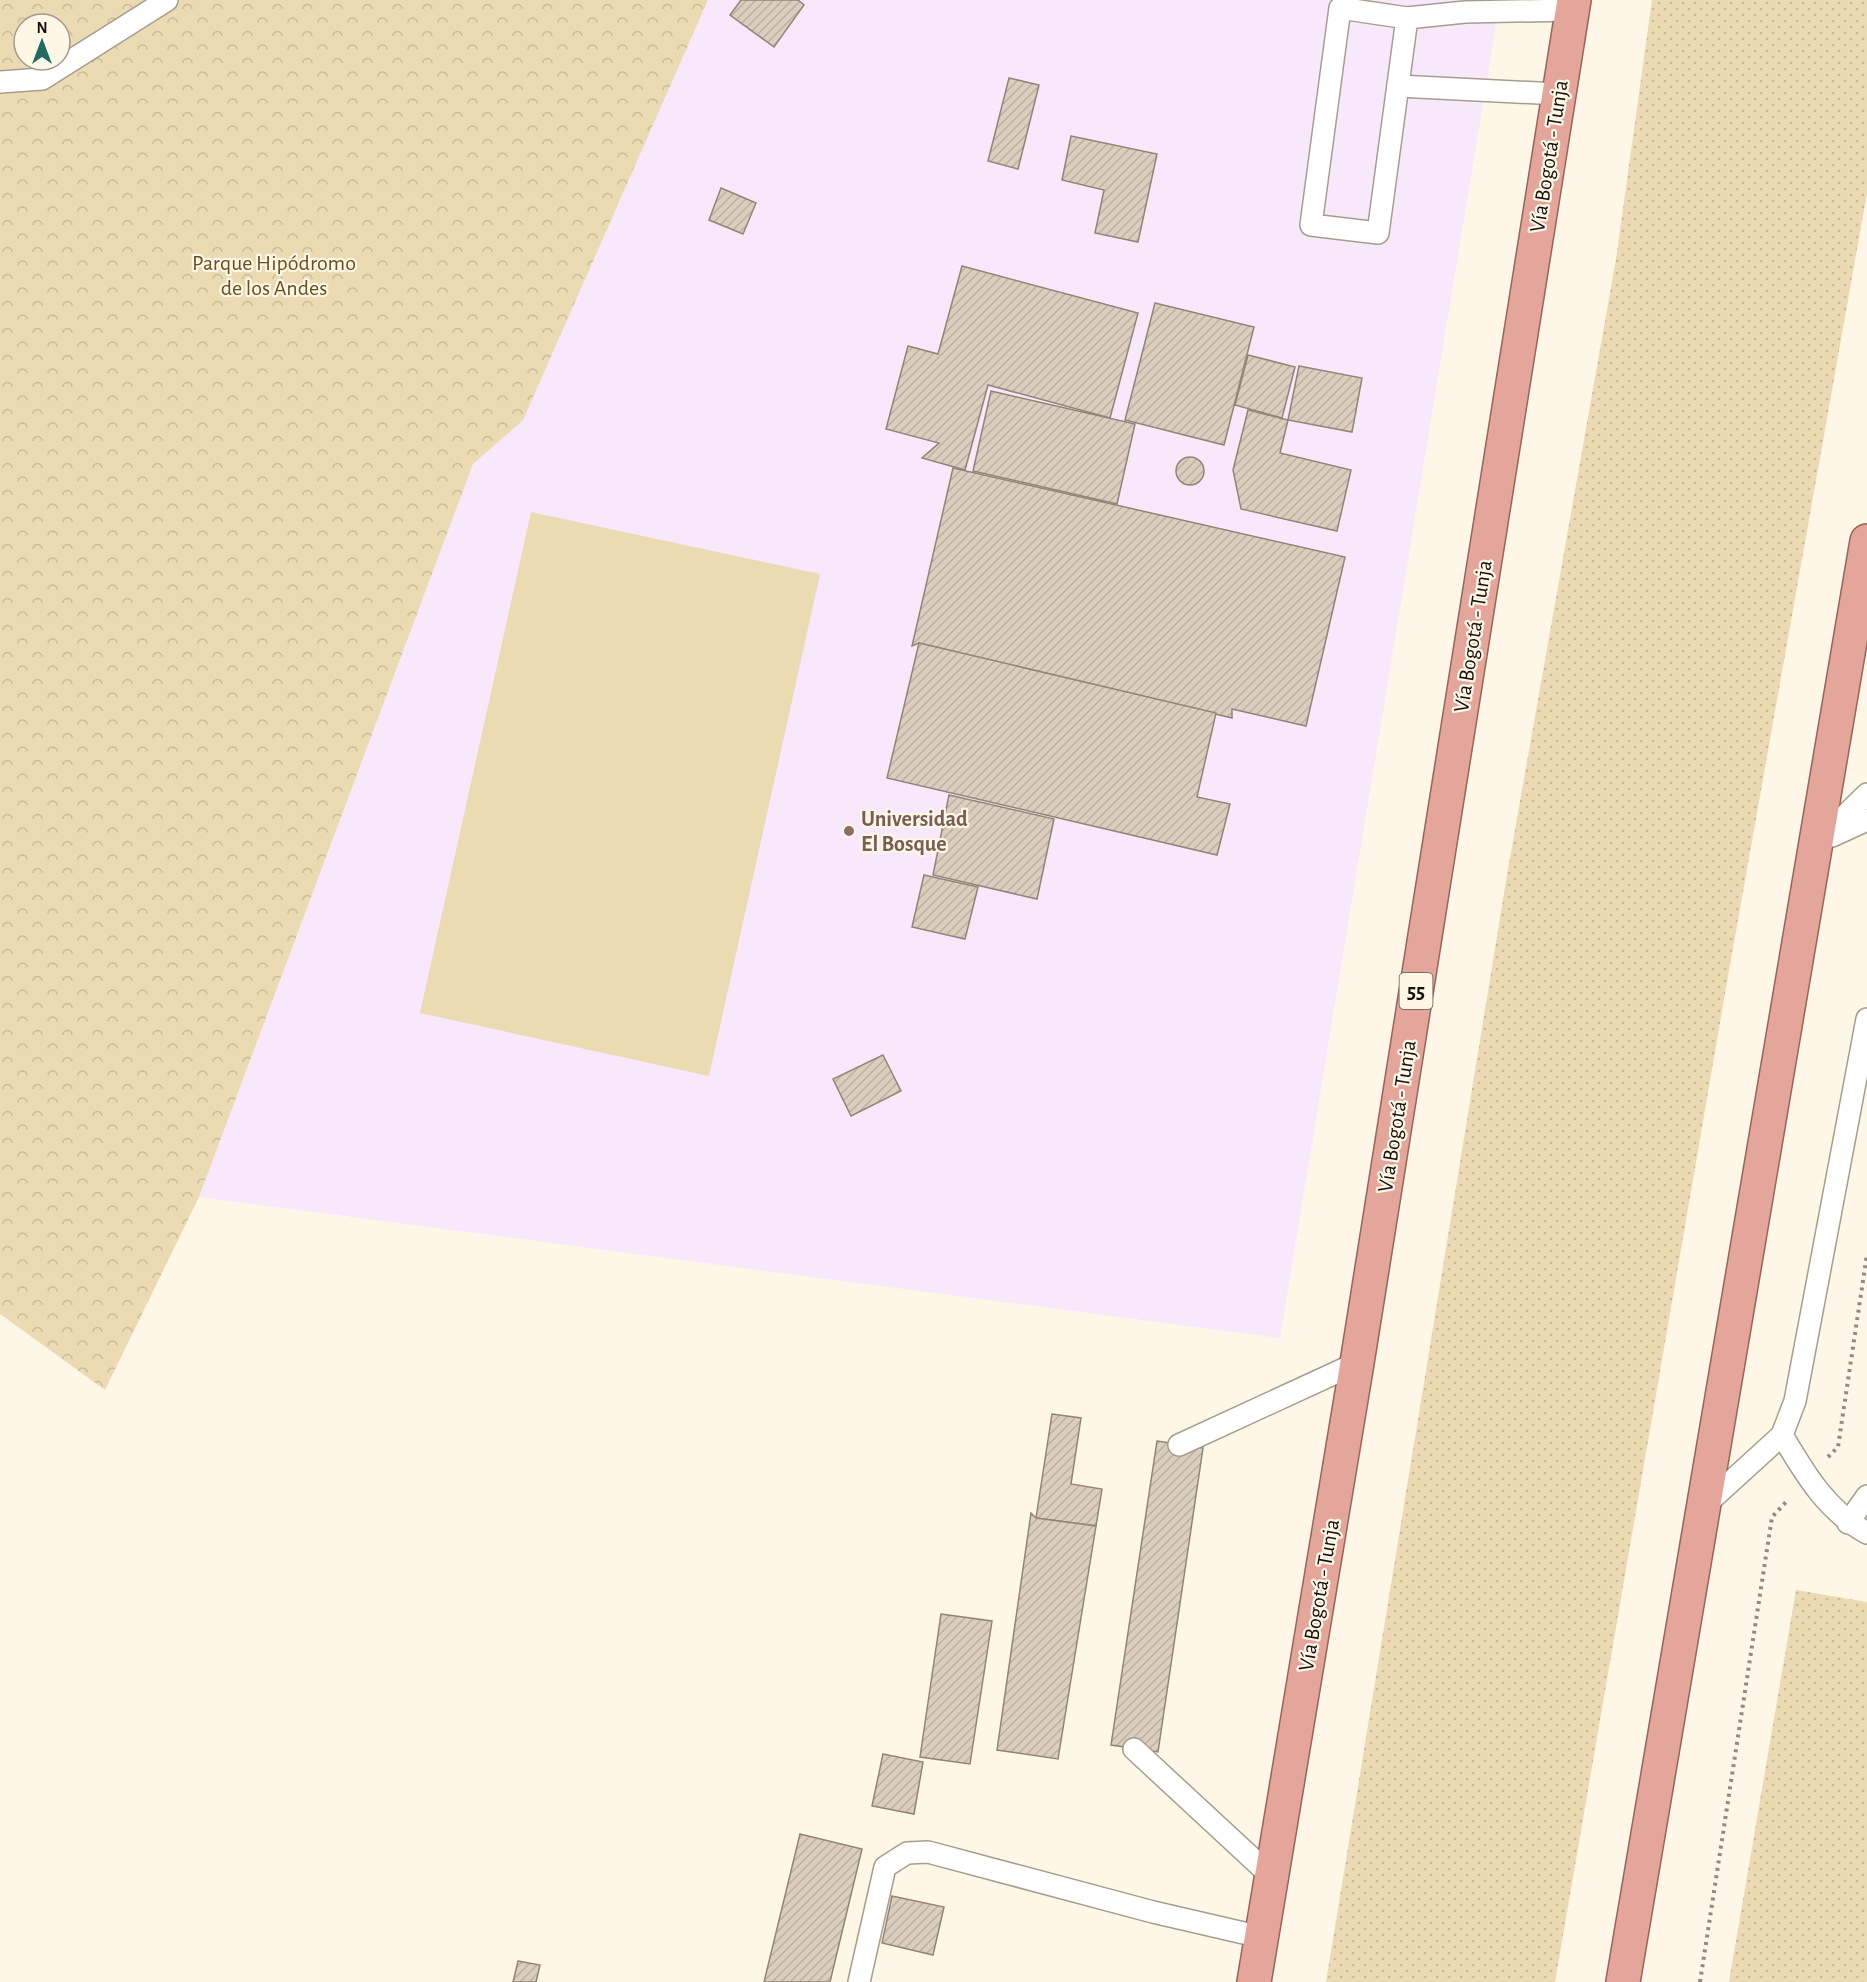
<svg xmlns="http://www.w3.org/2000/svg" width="1867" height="1982" viewBox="0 0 1867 1982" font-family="'Alegreya Sans',sans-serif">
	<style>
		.education { fill: #f7e8fb }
		.grass { fill: url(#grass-dots) }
		.park { fill: url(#park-crowns); fill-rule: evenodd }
		.pitch { fill: #ecdab3 }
		.building { fill: url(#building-hatch); stroke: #928576; stroke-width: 1.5 }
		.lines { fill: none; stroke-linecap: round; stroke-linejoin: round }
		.service-casing { stroke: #a69e8c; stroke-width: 24 }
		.trunk-casing { stroke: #986457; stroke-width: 36 }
		.path { stroke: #908b80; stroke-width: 4; stroke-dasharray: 3 4.5; stroke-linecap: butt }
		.service { stroke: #fff; stroke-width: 21 }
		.trunk { stroke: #e4a69a; stroke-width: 33 }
		.education-dot { fill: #8d6e63; stroke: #fef7e7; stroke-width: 2 }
		.labels { text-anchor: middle; stroke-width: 4.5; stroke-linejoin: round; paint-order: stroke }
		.shield { fill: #fef7e7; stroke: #5b574d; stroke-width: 1.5 }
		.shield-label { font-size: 21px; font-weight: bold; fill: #15120b }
		.street-label { font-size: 22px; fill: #15120b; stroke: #fef7e7 }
		.park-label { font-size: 22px; fill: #68521b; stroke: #fef7e7 }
		.education-label { font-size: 22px; font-weight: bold; fill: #785e54; stroke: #fef7e7; text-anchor: start }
	</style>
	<defs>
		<pattern id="grass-dots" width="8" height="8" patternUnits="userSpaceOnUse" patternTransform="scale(1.5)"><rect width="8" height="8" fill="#ecdab3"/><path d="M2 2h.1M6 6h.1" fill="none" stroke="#caba99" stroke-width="1.8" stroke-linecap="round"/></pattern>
		<pattern id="park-crowns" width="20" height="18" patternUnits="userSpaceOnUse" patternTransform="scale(1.5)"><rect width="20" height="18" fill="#ecdab3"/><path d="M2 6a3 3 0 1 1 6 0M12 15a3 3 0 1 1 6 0" fill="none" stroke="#caba99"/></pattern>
		<pattern id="building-hatch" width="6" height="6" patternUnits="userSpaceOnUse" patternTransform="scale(1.5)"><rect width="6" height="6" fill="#dccebe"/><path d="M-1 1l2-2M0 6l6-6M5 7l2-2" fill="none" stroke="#bcb0a2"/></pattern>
	</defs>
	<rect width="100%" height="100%" fill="#fef7e7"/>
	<polygon class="education" points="708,0 1500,0 1280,1338 199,1197 473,464 523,419"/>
	<g class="grass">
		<polygon points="1652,0 1867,0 1867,193 1727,982 1555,1982 1326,1982 1508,869 1616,259"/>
		<polygon points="1796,1590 1867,1602 1867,1982 1729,1982"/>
	</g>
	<path class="park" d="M0,0H708L523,420L473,464L199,1197L105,1390L0,1314ZM24,24H60V60H24Z"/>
	<polygon class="pitch" points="531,512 820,574 709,1076 420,1013"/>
	<g class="building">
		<polygon points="741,0 798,0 804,5 774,47 730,15"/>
		<polygon points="1009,78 1039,85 1018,169 988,161"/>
		<polygon points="1071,136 1157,154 1138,242 1095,233 1104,190 1062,180"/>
		<polygon points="721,188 756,203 743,234 709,220"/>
		<polygon points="962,266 1138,313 1110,418 988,385 965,470 922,458 939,443 886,429 908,346 938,354"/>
		<polygon points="1155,303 1254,327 1224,445 1125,420"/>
		<polygon points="1248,355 1295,367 1282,418 1235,405"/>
		<polygon points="1299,366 1362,378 1352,432 1288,420"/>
		<polygon points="991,391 1135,424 1117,504 973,471"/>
		<polygon points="1248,410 1288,420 1280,453 1351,470 1337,531 1241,509 1233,470"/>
		<circle cx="1190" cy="471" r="14"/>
		<polygon points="953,468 1345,557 1306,726 1232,709 1232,718 919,643 912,646"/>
		<polygon points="919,643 1216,713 1197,797 1230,804 1217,855 887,778"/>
		<polygon points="949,795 1054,819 1037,899 933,875"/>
		<polygon points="924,875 978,887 965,939 912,927"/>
		<polygon points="883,1055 901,1091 851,1116 833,1079"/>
		<polygon points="1052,1414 1081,1418 1071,1484 1102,1489 1096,1526 1036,1518"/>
		<polygon points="1157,1441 1203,1448 1158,1752 1111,1745"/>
		<polygon points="1031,1513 1036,1518 1096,1526 1058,1759 997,1750"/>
		<polygon points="941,1614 992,1621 970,1764 920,1757"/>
		<polygon points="883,1754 923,1762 914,1814 872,1806"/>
		<polygon points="800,1834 862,1849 830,1982 764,1982"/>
		<polygon points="892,1896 944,1907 933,1955 882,1943"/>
		<polygon points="518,1961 540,1965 536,1982 513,1982"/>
	</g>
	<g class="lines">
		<defs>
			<g id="service">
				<polygon points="1340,8 1407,18 1378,233 1311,225"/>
				<polyline points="1407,18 1465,12 1572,10"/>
				<polyline points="0,82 42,79 167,0"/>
				<polyline points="1398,86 1558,94"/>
				<polyline points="1832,836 1867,820"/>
				<polyline points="1818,842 1867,794"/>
				<path d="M1867,1019L1795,1401L1782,1435C1805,1474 1827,1511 1867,1533"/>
				<polyline points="1179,1445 1357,1363"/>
				<polyline points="1703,1507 1782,1435"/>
				<polyline points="1848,1523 1867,1496"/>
				<polyline points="1134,1749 1271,1876"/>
				<polyline points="859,1982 885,1867 907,1853 928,1852 1153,1912 1261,1937"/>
			</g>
			<g id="trunk">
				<polyline points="1254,1982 1357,1363 1574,0"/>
				<polyline points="1623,1982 1867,541"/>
			</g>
		</defs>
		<use href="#service" class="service-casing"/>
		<use href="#trunk" class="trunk-casing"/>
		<g class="path">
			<polyline points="1828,1457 1838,1447 1867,1254"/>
			<polyline points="1700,1982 1772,1517 1788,1500"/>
		</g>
		<use href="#service" class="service"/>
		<use href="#trunk" class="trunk"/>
	</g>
	<circle class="education-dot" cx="849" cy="831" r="6"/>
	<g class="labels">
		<rect class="shield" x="1399.5" y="973" width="33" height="36" rx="4.5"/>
		<g class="shield-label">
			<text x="1416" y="998">55</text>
		</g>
		<g class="street-label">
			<text transform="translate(1548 156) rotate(-81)" y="8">Vía Bogotá - Tunja</text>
			<text transform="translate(1472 636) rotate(-81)" y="8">Vía Bogotá - Tunja</text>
			<text transform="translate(1396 1116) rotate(-81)" y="8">Vía Bogotá - Tunja</text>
			<text transform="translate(1318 1595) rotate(-80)" y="8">Vía Bogotá - Tunja</text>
		</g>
		<g class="park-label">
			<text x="274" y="270">Parque Hipódromo<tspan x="274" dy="25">de los Andes</tspan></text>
		</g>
		<g class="education-label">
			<text x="861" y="826">Universidad<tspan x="861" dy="25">El Bosque</tspan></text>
		</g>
	</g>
	<g transform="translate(42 42)"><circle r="28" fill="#fef7e7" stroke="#a19b8f" stroke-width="1.5"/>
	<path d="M0-4.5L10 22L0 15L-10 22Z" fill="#226b62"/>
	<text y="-9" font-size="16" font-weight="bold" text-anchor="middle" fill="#15120b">N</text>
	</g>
</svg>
